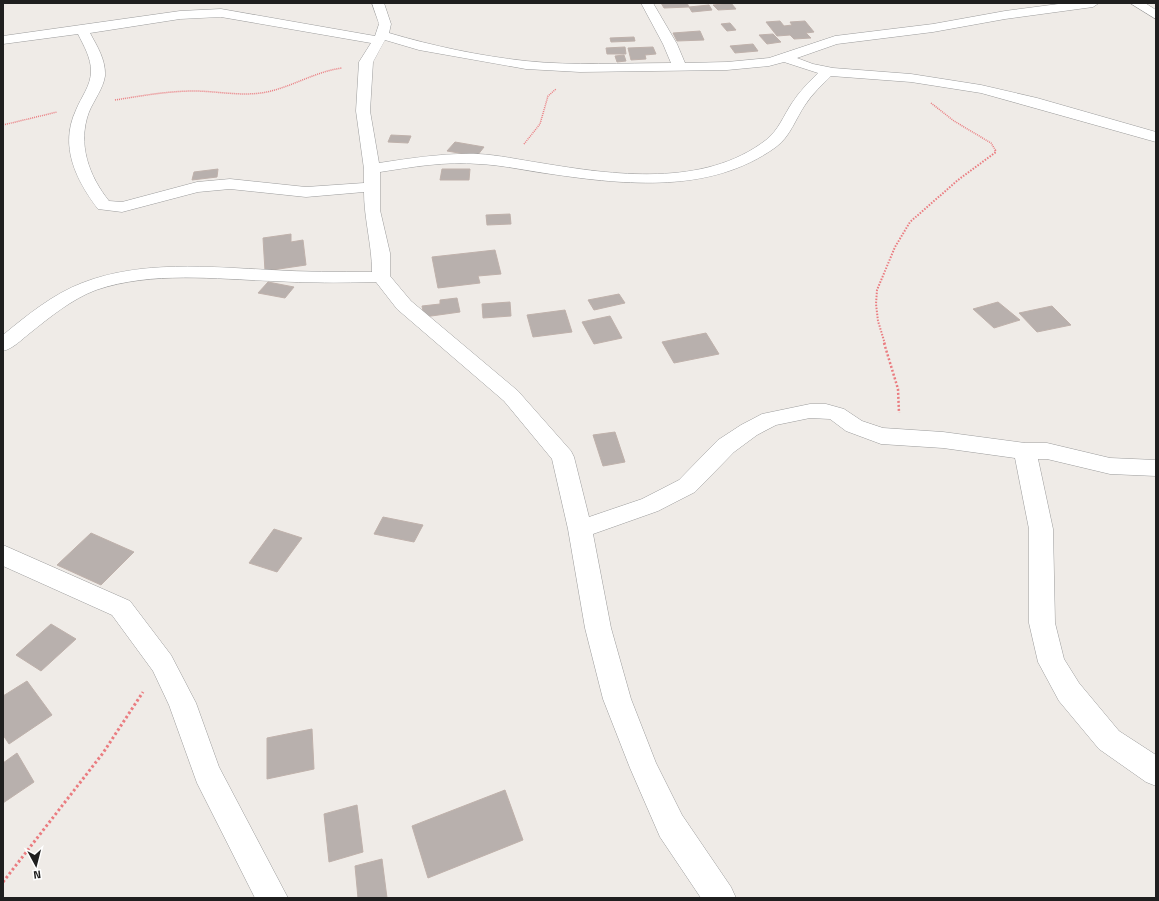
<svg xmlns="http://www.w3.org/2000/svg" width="1159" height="901" viewBox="0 0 1159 901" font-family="'Titillium Web',sans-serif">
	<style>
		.building { fill: #b8b0ad; stroke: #bfb1ab }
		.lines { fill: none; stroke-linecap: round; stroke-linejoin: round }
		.street-casing { stroke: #9c9c9c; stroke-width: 1 }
		.path-far3 { stroke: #ea7c80; stroke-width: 1.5; stroke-dasharray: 1 1; stroke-linecap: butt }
		.path-far2 { stroke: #ea7c80; stroke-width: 2; stroke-dasharray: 1.5 1.5; stroke-linecap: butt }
		.path-far1 { stroke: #ea7c80; stroke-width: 2.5; stroke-dasharray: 2 2; stroke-linecap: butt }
		.path { stroke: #ea7c80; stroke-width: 3; stroke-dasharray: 2.5 2.5; stroke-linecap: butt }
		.street { fill: #fff; fill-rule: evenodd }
	</style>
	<rect width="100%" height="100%" fill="#efebe7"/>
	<g class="building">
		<polygon points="661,3 687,3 689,7 664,8"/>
		<polygon points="731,3 736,9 718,10 713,5"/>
		<polygon points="709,5 712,10 692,12 689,7"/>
		<polygon points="780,21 784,26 792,25 790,22 805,21 814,32 806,33 811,38 794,39 790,35 777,36 766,22"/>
		<polygon points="730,23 736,30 727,31 721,24"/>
		<polygon points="700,31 704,40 677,41 673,33"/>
		<polygon points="773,34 781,42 767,44 759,35"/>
		<polygon points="634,37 635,41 611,42 610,38"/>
		<polygon points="753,44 758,51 735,53 730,46"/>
		<polygon points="625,47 626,54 607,54 606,48"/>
		<polygon points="653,47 656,54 645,55 646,59 631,60 628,48"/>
		<polygon points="624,55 626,61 617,62 615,56"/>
		<polygon points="391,135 411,136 408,143 388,142"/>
		<polygon points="455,142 484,147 477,156 447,151"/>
		<polygon points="218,169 217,177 192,180 194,172"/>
		<polygon points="442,169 470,169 469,180 440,180"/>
		<polygon points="510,214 511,224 487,225 486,215"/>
		<polygon points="291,234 291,242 303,240 306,265 265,271 263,238"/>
		<polygon points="495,250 501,274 478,276 480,283 438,288 432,257"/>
		<polygon points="268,282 294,287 285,298 258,293"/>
		<polygon points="619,294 625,303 594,310 588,300"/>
		<polygon points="457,298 460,312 424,317 422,306 440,304 440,300"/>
		<polygon points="510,302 511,316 483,318 482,304"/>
		<polygon points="998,302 1020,320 994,328 973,309"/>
		<polygon points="1052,306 1071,325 1037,332 1019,313"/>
		<polygon points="565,310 572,332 533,337 527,315"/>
		<polygon points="610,316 622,338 594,344 582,322"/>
		<polygon points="706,333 719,354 674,363 662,342"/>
		<polygon points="615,432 625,462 603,466 593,435"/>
		<polygon points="383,517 423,525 414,542 374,534"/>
		<polygon points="274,529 302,538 277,572 249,563"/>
		<polygon points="91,533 134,552 101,585 57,565"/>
		<polygon points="51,624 76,639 41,671 16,655"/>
		<polygon points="27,681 52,715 9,744 3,735 3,696"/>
		<polygon points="312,729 314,769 267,779 267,738"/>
		<polygon points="17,753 34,782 3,803 3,763"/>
		<polygon points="505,790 523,840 428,878 412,826"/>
		<polygon points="357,805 363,852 329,862 324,814"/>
		<polygon points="382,859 387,898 358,898 355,866"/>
	</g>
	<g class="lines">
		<defs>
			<g id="street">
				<path d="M372,3H384L391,24L389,33C433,46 480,56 526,61C574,66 623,63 671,63L663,44L641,3H653L677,44L685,63L727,62L769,58L835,36L933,24L1005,11L1066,3H1099L1093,7L1005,19L933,32L837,44L797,58L813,64L833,68L911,74L981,85L1037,98L1156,132V142L981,93L911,82L831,76C822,85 812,94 805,105C796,118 790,137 776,147C711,194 626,185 551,174C527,171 503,165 479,164C446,161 412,167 380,172V210L390,253V276L411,301L518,391L571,451L574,457L589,517L642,499L679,480L718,440L741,425L762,414L810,404H826L844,409L862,421L883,428L943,432L1025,443H1047L1110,458L1156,460V476L1110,474L1047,459H1038L1053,529L1055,623L1064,659L1079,683L1119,731L1156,755V786L1146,782L1099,749L1059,701L1038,662L1029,623V529L1015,458L943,448L881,444L846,431L830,419L810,418L776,425L757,435L734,452L695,492L658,511L593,534L611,628L631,699L656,763L682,815L731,887L736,898H701L660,837L630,768L603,699L585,628L568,529L552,459L504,401L397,309L376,282C342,283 307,283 273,281C215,279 152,271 96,290C72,299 50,317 30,333C21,340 14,348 3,351V335C26,316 53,294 82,283C141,260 209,267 272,270C305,272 338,272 372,272C372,245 364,219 364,192L306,197L230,189L198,192L122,212L98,209C76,180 59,146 76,110C81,97 91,86 91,71C91,58 84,46 78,34L3,44V36L180,11L221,9L375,36L379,24ZM221,17L371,43L359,62L356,111L364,169V183L306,187L230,179L197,182L122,202L109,201C89,176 77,144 89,112C94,100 103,89 105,76C106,60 97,46 90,33L180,19ZM385,40L419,50L526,69L580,72L727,70L769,66L784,62L818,73C809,82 799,92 792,103C784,115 778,131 766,140C704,188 613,175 541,163C520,160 499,155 478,154C445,153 412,158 379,163L370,111L373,62Z"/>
				<polygon points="1130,3 1145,3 1156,10 1156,19"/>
				<polygon points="3,545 130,601 171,655 196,703 219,767 288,898 255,898 197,783 169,705 153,671 112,615 3,566"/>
			</g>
		</defs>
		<use href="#street" class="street-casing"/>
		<g class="path-far3">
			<path d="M115,100C141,96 167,91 194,91C216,91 238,96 261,93C289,89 313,72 342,68"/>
			<polyline points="931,103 954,121 991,143 996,151"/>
			<polyline points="3,125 57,112"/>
			<polyline points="524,144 540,124 548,96 556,89"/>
		</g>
		<polyline class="path-far2" points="885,344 878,321 876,304 877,290 895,247 910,222 958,180 996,152 995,150"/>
		<polyline class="path-far1" points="884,343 898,389 899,413"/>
		<polyline class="path" points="3,882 103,753 143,692"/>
		<use href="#street" class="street"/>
	</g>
	<rect width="1159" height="901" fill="none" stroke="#1f1f1f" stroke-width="8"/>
	<g transform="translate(36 865) rotate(173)" stroke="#ffffff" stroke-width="3" paint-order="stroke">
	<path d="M0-3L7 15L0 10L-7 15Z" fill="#1f1f1f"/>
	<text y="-6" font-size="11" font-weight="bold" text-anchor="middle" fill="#1f1f1f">N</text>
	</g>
</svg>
